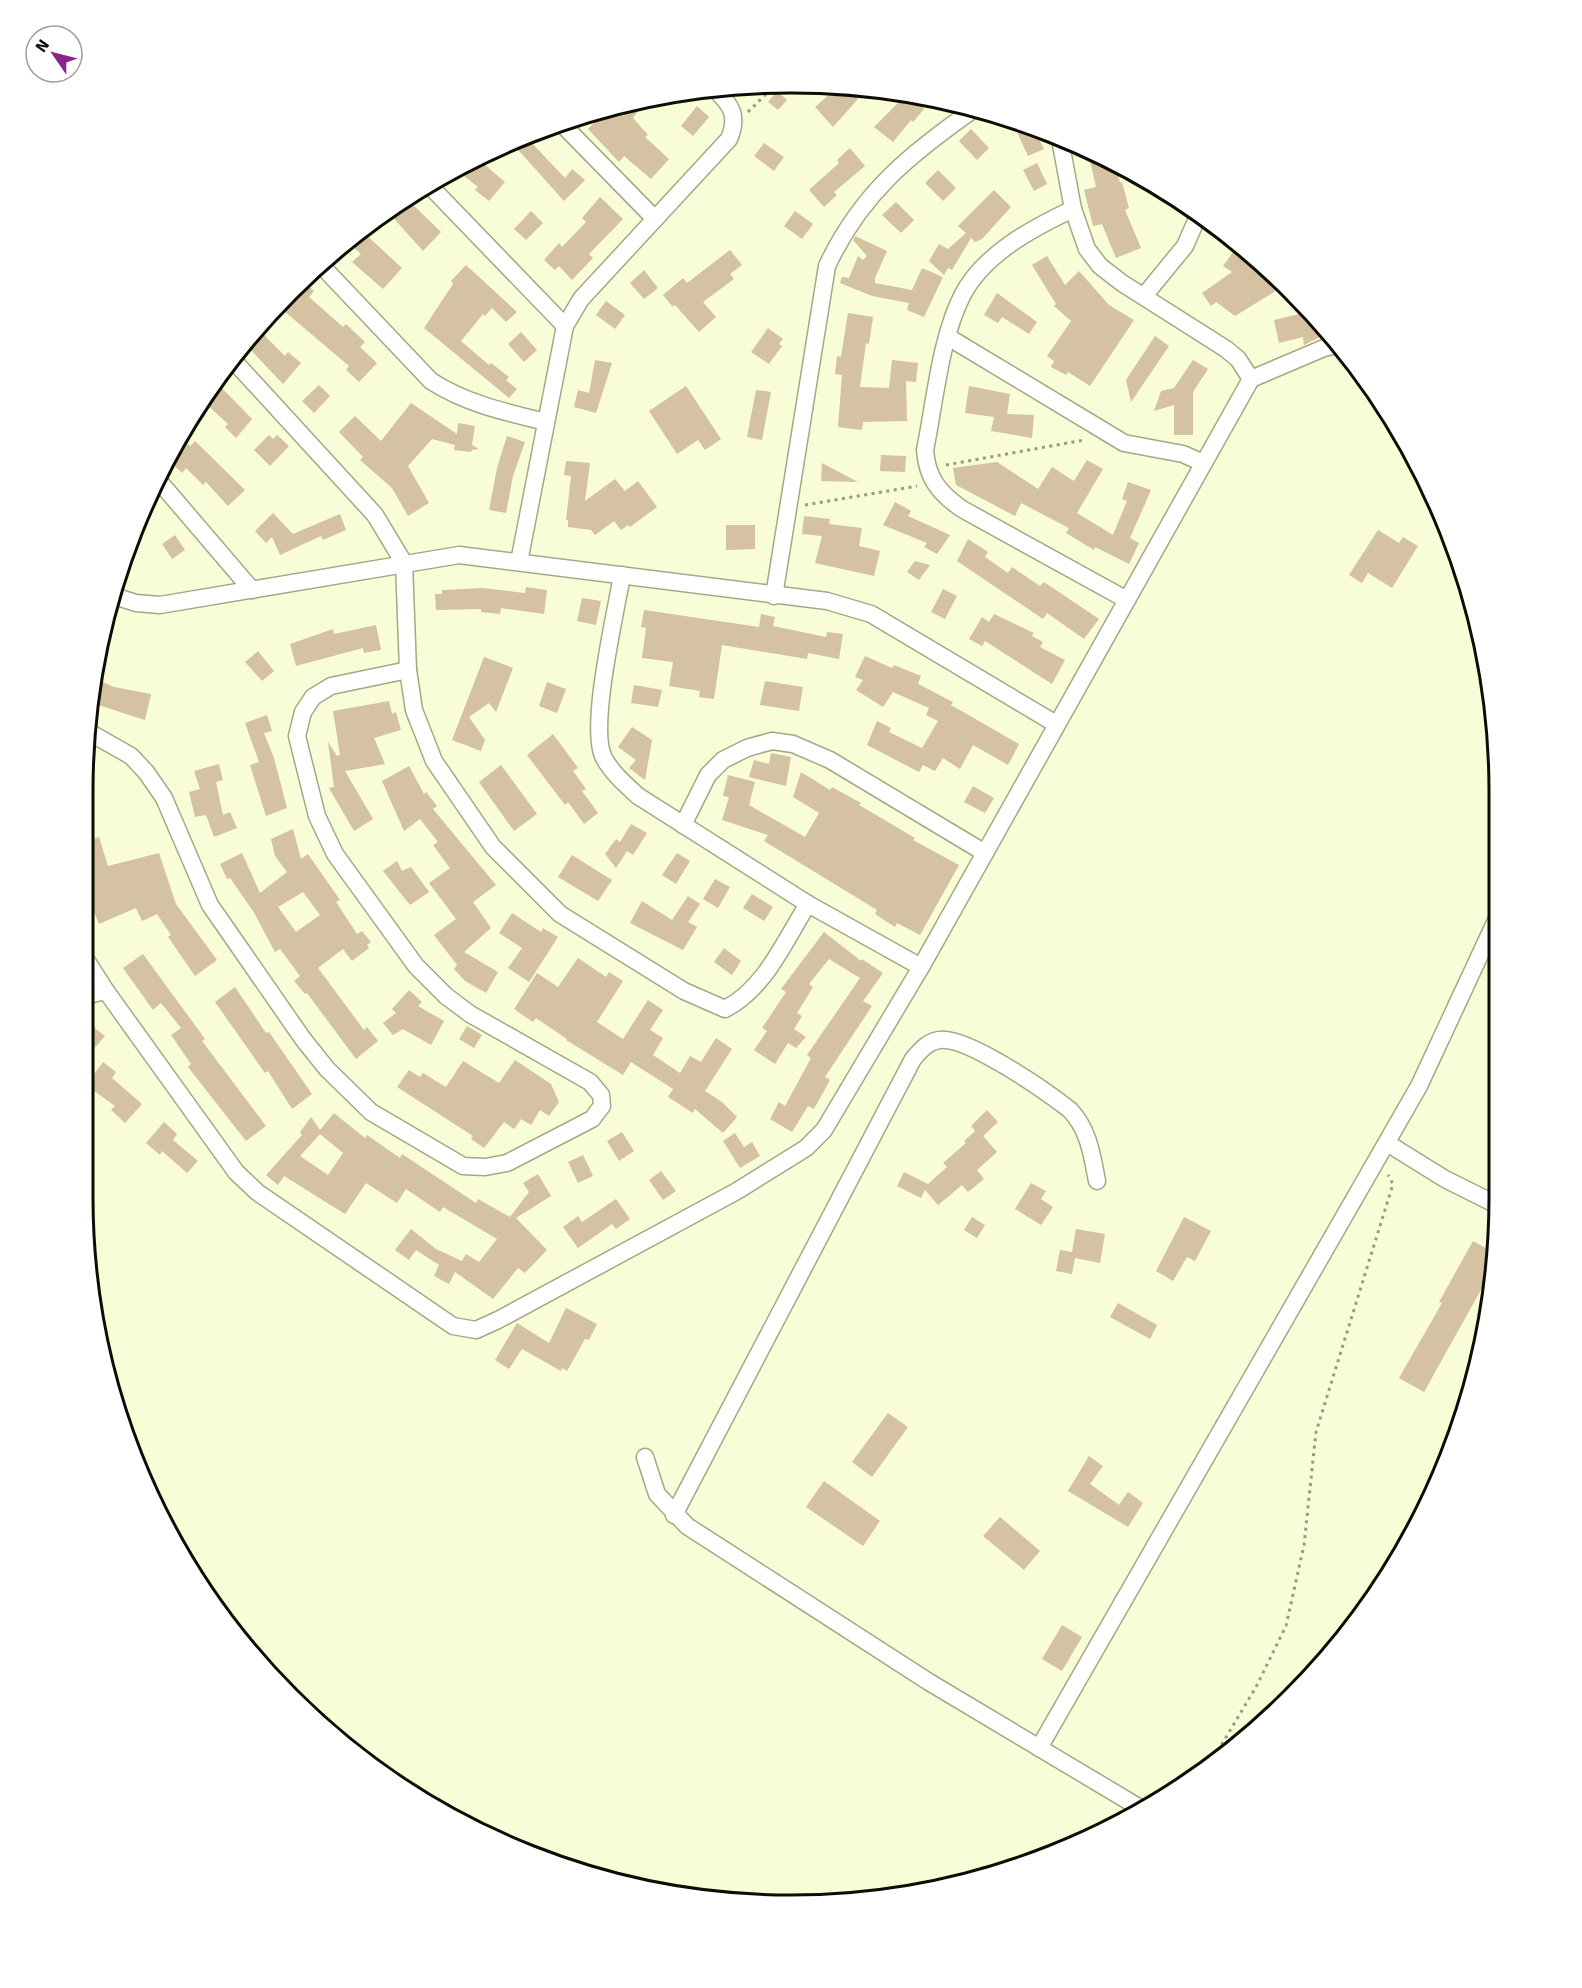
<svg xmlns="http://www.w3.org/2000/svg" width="1582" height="1988" viewBox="0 0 1582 1988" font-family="Signika,sans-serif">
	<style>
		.building { fill: #d4c2a2; fill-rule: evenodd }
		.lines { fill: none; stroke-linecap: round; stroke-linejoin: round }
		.minor-casing { stroke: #a5a886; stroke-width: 19 }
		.path { stroke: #989b81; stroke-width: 3; stroke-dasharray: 3 4.5; stroke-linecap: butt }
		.minor { stroke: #fff; stroke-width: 16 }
		.rim { fill: none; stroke: #0d0e03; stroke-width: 3 }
	</style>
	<rect width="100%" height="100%" fill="#f8fcd7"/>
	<g class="building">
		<polygon points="838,84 860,88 853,95 858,99 833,127 815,107 831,93 821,85"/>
		<polygon points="777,91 787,100 778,110 768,102"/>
		<polygon points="906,95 911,96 924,109 913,122 911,120 893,142 874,127"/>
		<polygon points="645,101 633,118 648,135 645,137 669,159 651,179 624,156 619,162 588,129 607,110"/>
		<polygon points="697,106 709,117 693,136 681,126"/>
		<polygon points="1012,121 1034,129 1044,149 1028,156"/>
		<polygon points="971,129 989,148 977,160 959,141"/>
		<polygon points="526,137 565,178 572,169 585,180 564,201 512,143"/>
		<polygon points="764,143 784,157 774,171 754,156"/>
		<polygon points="850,148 865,166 834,192 837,195 824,207 809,190 839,163 837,160"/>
		<polygon points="1106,157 1115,162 1120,183 1122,182 1129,208 1125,210 1141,248 1116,258 1102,224 1093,226 1084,190 1096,187 1090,161"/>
		<polygon points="478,159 505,182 489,201 475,190 478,187 455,169"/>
		<polygon points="1037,163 1047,184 1034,191 1023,170"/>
		<polygon points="938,170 956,188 943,201 925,183"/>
		<polygon points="994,190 1011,207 982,239 975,242 971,238 952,270 948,268 944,275 929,261 939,244 948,249 966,233 958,226"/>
		<polygon points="600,197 623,219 589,254 593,258 572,280 559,266 555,270 544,260 559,243 562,247 586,222 582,218"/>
		<polygon points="407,199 441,232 423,251 388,212"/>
		<polygon points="896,202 914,220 901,233 882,215"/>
		<polygon points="531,211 543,223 526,240 514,229"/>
		<polygon points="795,211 813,224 802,239 784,226"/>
		<polygon points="362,231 402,268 383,289 352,262 361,254 347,242"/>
		<polygon points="855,236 887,251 875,278 875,283 912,290 922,268 943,277 924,317 907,310 909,303 872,296 840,283 842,277 849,278 858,256 863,260 867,256 853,240"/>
		<polygon points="1239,244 1284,286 1235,316 1216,302 1211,306 1202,293 1232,272 1223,266"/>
		<polygon points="730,250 742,265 730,274 734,279 703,302 716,317 699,332 675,305 673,307 663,295 683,278 687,283"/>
		<polygon points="1047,256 1065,285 1079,271 1109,305 1134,320 1090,386 1068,372 1066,375 1051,367 1054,361 1047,356 1071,321 1054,306 1056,304 1032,265"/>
		<polygon points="466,265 517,312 506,322 492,308 485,316 483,314 461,341 489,365 491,363 509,377 506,380 517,389 509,398 424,328 453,284 451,281"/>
		<polygon points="644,270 658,288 644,299 630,283"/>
		<polygon points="302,280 314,291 309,297 343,327 346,324 365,342 360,347 377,363 359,382 346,370 349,366 277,305"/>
		<polygon points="997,293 1037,322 1029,334 1002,317 998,323 984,315"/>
		<polygon points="1297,299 1330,332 1304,345 1303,337 1279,343 1274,320 1299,314"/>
		<polygon points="606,301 625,315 615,329 596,315"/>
		<polygon points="848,313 873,317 869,344 866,343 860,387 889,388 892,360 918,363 916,382 906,381 907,421 863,422 862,430 838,427 842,375 835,374 837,356 841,357"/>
		<polygon points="256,327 285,356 288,352 301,363 283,384 244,343"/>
		<polygon points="768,328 783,339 779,344 782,346 769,364 751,352"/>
		<polygon points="521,332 537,350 524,362 508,344"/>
		<polygon points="1155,336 1169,346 1131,402 1126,380"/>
		<polygon points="595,360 612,363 596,413 574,407 578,390 589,393"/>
		<polygon points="1193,360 1208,369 1193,392 1193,435 1174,435 1174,405 1154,411 1161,391 1174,388"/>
		<polygon points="217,383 252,419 236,438 225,427 228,424 203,401"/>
		<polygon points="319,385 330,396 314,413 302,401"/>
		<polygon points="686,386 721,439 705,450 698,440 677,454 649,411"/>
		<polygon points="969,386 1010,394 1007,414 1034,415 1032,438 991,431 994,417 965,413"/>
		<polygon points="756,390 771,392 762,440 747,437"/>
		<polygon points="411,403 457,434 458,423 475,426 472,445 479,449 472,450 471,452 454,450 455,445 432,439 408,466 429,503 408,516 392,488 360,460 363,457 339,432 355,416 381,441"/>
		<polygon points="179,435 190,446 195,441 245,490 228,506 206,482 203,485 186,468 182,473 167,459"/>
		<polygon points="269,435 273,439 277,435 289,446 270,466 254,450"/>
		<polygon points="507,436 525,442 513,476 506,513 489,510 497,468"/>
		<polygon points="881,455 906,456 905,472 880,471"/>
		<polygon points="1087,460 1103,469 1077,513 1113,535 1127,501 1122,499 1128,482 1151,490 1130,538 1139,543 1129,564 1095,547 1094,550 1066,533 1069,528 1021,503 1015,516 956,485 953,468 997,462 1038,489 1052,467 1074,481"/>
		<polygon points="566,461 590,463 585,501 615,479 625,491 638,481 657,507 630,527 628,525 621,530 614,521 595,535 591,530 568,527 568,520 566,520 571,476 564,475"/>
		<polygon points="822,463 858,482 821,481"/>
		<polygon points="895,502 911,511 908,516 950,535 937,554 924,547 927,543 883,525"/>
		<polygon points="273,513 293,534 340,514 346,530 323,540 321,536 280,555 272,537 266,543 255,531"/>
		<polygon points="804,516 830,519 829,524 862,528 859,546 880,551 874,576 815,563 822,536 802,534"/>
		<polygon points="726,525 755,525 755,549 726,550"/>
		<polygon points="1378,530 1399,543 1403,537 1418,546 1392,588 1368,573 1362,583 1349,575"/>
		<polygon points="175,535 185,550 172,559 162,544"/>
		<polygon points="968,539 988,552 985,557 1008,573 1012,567 1040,586 1044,582 1099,619 1084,639 1047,613 1043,619 957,561"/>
		<polygon points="915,561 930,565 919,580 907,572"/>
		<polygon points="526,587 547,590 544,614 501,608 500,614 481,612 481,609 436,610 435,594 442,594 442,590 483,588 525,593"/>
		<polygon points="943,589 957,596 945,619 931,612"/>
		<polygon points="582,598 601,601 596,625 577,621"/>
		<polygon points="644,610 759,627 761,614 775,617 773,626 826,637 827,632 843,634 839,659 808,653 807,659 722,645 714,699 699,697 700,691 669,686 673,662 642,658 646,628 641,627"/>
		<polygon points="994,614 1034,633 1032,636 1043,642 1040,647 1065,660 1052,684 985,641 982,646 969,639 982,617 989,622"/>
		<polygon points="376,625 381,650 364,653 363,648 296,666 290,644 333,629 334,634"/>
		<polygon points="258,651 274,671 262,681 245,662"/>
		<polygon points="865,656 892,668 894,665 921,676 918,684 953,702 951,705 1019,744 1008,765 973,745 960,769 943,758 935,771 923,765 919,772 867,745 877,721 891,728 889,732 922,748 938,721 926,715 929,708 893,692 883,707 856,690 863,680 855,677"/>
		<polygon points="484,657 513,668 496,712 489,703 469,717 485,740 481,751 452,740"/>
		<polygon points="98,680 114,687 151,694 145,720 92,703"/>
		<polygon points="765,681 803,687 799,711 760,705"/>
		<polygon points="547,682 566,689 557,713 539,706"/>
		<polygon points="634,685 662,690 658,707 631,703"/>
		<polygon points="389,701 392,714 396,712 401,730 374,738 385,764 345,771 373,819 354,831 329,788 334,787 328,742 337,756 340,755 333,711"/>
		<polygon points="267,715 272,731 264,733 274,758 287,808 266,816 250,765 259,762 245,723"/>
		<polygon points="632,727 652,740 645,780 629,768 636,760 618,747"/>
		<polygon points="553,734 578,768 573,771 586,789 582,791 598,813 584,824 568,802 565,805 527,755"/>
		<polygon points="771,753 791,757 786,786 749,777 754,760 769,764"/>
		<polygon points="219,764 223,780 216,782 223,815 230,812 237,828 214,837 206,815 195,817 189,792 200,789 194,771"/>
		<polygon points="501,765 537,814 514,831 479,782"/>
		<polygon points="409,766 424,794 426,792 437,806 433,809 496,885 473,902 491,928 464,952 498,972 486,993 465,981 454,969 457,965 434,935 456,919 429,883 450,868 433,845 438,842 420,819 404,831 382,781"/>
		<polygon points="801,772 830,790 832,787 861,803 859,805 915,838 913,840 959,865 920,935 897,923 895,927 875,914 877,910 764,841 768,835 722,820 729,797 723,796 728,775 755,782 749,805 805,837 819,813 793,797"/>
		<polygon points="973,786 994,798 985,813 964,802"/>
		<polygon points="631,824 647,833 633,855 627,851 616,868 605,854 616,839 620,842"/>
		<path d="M293,829L301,859L308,854L340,900L336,902L357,934L362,931L371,942L367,945L369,948L352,961L343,949L318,968L364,1030L367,1027L378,1041L356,1059L307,993L305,994L294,981L300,976L280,949L275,952L253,911L230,878L227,879L220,864L242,853L260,893L287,872L275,856L271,839ZM303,892L320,915L296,932L278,907Z"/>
		<polygon points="99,837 108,866 159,853 176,904 217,960 195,976 168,937 171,935 157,914 142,921 136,908 99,924 84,888 84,842"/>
		<polygon points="677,853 690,861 676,884 662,875"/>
		<polygon points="572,855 612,880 598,901 558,877"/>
		<polygon points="397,861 402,871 411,867 429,892 410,905 383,871"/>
		<polygon points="715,879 730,887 718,908 703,899"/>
		<polygon points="752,894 773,907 764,921 743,908"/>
		<polygon points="688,896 700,904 688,922 697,927 683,950 630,923 642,901 672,920"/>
		<polygon points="512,913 541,932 543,928 558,937 529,982 508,968 522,948 499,933"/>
		<polygon points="824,932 861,961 862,959 883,973 863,1001 872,1006 825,1077 830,1080 814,1109 808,1106 792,1132 770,1119 779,1102 785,1106 811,1058 807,1055 860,978 829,959 809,984 813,987 797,1013 802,1016 794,1029 806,1037 796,1048 788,1043 775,1064 754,1050 767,1031 762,1028 786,992 781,989"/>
		<polygon points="724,948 741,961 732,975 714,962"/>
		<polygon points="143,954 205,1039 202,1041 266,1126 246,1141 188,1067 191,1064 171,1035 181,1028 161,1003 153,1010 123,968"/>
		<polygon points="578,958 606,977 609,972 623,981 597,1022 623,1039 648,1000 663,1010 650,1030 663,1038 653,1055 680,1073 690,1056 701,1062 716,1038 732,1049 705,1091 722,1102 737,1117 723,1133 695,1109 693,1113 668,1097 673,1089 631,1062 623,1075 566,1040 567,1039 536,1018 533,1022 514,1009 537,973 558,987"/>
		<polygon points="235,987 266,1033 269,1032 312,1094 292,1109 268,1071 265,1073 215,1002"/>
		<polygon points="409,990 422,1002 418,1006 444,1021 431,1045 403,1029 393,1035 383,1023 396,1013 392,1009"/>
		<polygon points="83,1019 105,1036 92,1051 83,1044"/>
		<polygon points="467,1026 482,1035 474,1048 459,1039"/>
		<polygon points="515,1060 551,1084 559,1102 549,1116 540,1110 531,1125 521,1119 514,1129 504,1122 484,1148 471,1139 473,1136 397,1087 409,1070 420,1077 423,1073 446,1087 463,1061 499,1083"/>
		<polygon points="103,1062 116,1072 112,1078 142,1104 125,1123 111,1110 115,1106 86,1085"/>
		<polygon points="987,1110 998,1122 983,1136 997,1152 977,1170 984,1179 968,1192 962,1185 938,1205 925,1190 921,1198 897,1186 904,1172 928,1184 947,1167 943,1163 966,1143 964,1141 975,1131 971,1126"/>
		<path d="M334,1113L365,1138L367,1135L400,1158L402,1154L476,1203L478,1199L510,1217L529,1192L523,1183L538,1174L551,1196L516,1218L547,1250L525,1273L518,1268L493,1299L455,1272L449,1284L434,1276L439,1265L416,1250L409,1260L395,1250L411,1229L436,1249L462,1261L466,1254L479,1262L497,1239L443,1207L440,1212L406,1189L397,1203L366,1183L345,1214L284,1176L278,1185L266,1175L302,1135L300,1132L311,1117L320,1130ZM320,1134L343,1153L328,1175L300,1156Z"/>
		<polygon points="164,1122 177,1134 173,1140 198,1161 187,1173 162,1151 160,1155 146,1143"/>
		<polygon points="622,1132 634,1151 619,1161 607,1141"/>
		<polygon points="735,1133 744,1147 752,1142 760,1156 740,1168 723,1141"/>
		<polygon points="583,1155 593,1176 578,1183 568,1162"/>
		<polygon points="661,1171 676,1191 663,1200 649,1180"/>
		<polygon points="1031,1183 1046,1191 1041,1199 1053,1207 1041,1225 1015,1209"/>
		<polygon points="616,1199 630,1219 616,1229 612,1224 578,1248 563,1227 578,1216 582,1222"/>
		<polygon points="972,1217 985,1225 977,1238 964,1230"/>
		<polygon points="1184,1217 1211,1231 1195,1261 1187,1257 1173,1281 1156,1271"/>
		<polygon points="1076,1229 1105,1234 1100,1263 1075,1258 1072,1274 1056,1271 1060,1250 1072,1252"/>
		<polygon points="1473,1241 1494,1253 1492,1270 1424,1392 1399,1378 1442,1303 1439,1302"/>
		<polygon points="1118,1303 1157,1325 1150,1339 1110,1317"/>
		<polygon points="566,1308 597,1324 589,1340 585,1339 567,1371 562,1368 561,1371 522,1349 509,1369 495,1360 517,1323 549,1343"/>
		<polygon points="888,1413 908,1427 872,1477 852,1462"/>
		<polygon points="1089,1456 1103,1466 1090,1484 1119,1505 1128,1492 1143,1503 1128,1527 1068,1491"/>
		<polygon points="824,1481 880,1521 863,1546 806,1507"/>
		<polygon points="1000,1517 1040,1551 1024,1570 983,1536"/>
		<polygon points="1062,1625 1082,1637 1062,1671 1042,1659"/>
	</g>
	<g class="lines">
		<defs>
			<g id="minor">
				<polyline points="560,122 655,219"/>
				<polyline points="1060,139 1073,209 1087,249 1100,266 1122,283 1226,349 1238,359 1251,379"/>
				<polyline points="428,184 565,326"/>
				<path d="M1073,209C1033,228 985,253 963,294C940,338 935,402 925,450C927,478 939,493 962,509L1127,600"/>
				<path d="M319,263L431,381C467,404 505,412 546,422"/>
				<polyline points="1144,296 1185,246 1199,214"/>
				<polyline points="948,337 1124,443 1183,454 1203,463"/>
				<path d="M233,360L375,515L404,563L408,670L414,710L434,761L493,847L560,914L684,991L725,1009C765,989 785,940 808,904"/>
				<polyline points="158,480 252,590"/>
				<path d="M519,562L565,326L581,299L729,139C739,115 731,105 714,88"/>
				<path d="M622,575C616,612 588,729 604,758C612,773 626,785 638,796L808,904L921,967"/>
				<polyline points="114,596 136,603 160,605 459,555 827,601 871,614 1056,724"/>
				<path d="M774,596L827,266C861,193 911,153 977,107"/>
				<polyline points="87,731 131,756 146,772 164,798 210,905 303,1039 327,1069 371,1112 463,1166 485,1167 507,1163 592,1119 602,1106 601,1095 590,1082 470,1014 446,996 416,966 335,854 317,816 297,736 303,712 313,697 331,686 408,670"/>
				<polyline points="683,825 708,775 723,760 747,748 772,741 793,744 830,760 985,853"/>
				<polyline points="83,955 106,991 236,1172 257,1192 453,1326 476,1330 498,1320 737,1191 806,1148 824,1130 921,967 1251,379 1324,348 1339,345"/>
				<polyline points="83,996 106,991"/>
				<polyline points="1387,1143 1445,1179 1499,1206"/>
				<polyline points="645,1457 657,1494 687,1526 929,1682 1145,1811"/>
				<path d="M674,1515L913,1059C921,1050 927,1042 939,1040C966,1035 1047,1092 1070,1110C1089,1130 1092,1155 1097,1181"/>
				<polyline points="1039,1748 1419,1086 1499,914"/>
			</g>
		</defs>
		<use href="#minor" class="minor-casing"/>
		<g class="path">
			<polyline points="748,112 774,86"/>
			<polyline points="946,465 1084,440"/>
			<polyline points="805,505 917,486"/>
			<polyline points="1210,1764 1256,1687 1286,1626 1304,1545 1316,1432 1393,1184 1388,1175"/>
		</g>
		<use href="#minor" class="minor"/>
	</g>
	<path d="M0 0H1582V1988H0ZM791 93H791A698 698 0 0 1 1489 791V1197A698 698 0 0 1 791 1895H791A698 698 0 0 1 93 1197V791A698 698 0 0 1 791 93Z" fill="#fff" fill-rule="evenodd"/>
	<path class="rim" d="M791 93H791A698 698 0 0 1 1489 791V1197A698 698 0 0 1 791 1895H791A698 698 0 0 1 93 1197V791A698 698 0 0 1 791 93Z"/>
	<g transform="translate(54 54) rotate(305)"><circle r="28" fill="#ffffff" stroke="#9e9f9a" stroke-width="1.5"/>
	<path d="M0-4.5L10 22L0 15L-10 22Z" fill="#8b248a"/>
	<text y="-9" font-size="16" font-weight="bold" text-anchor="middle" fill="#0d0e03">N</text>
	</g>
</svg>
